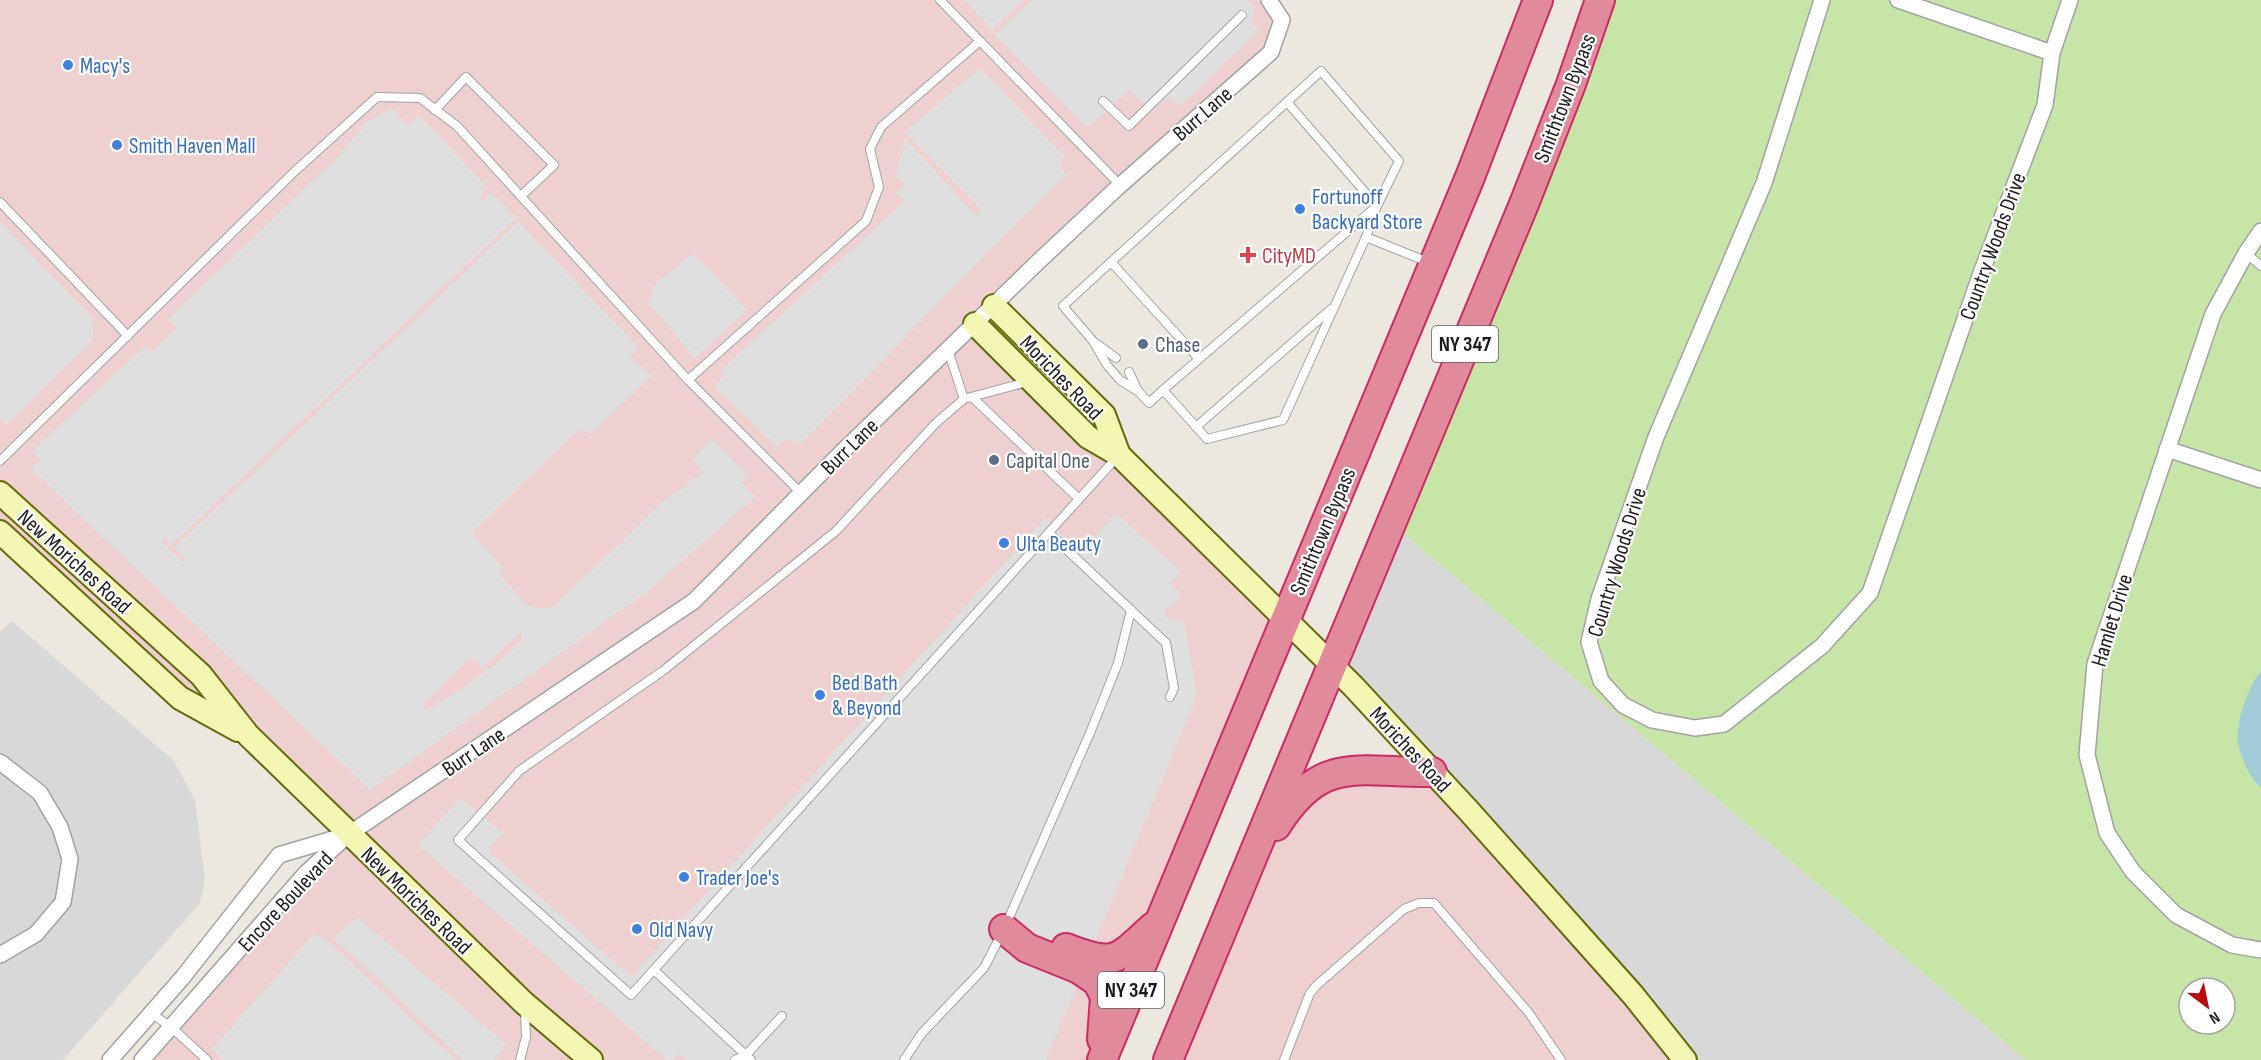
<svg xmlns="http://www.w3.org/2000/svg" width="2261" height="1060" viewBox="0 0 2261 1060" font-family="'Sofia Sans Condensed',sans-serif">
	<style>
		.residential { fill: #d9d8d8 }
		.commercial { fill: #edd0cf }
		.grass { fill: #c7e5a7; fill-rule: evenodd }
		.parking { fill: #dfdfdf; fill-rule: evenodd }
		.water { fill: #a2cdd8 }
		.lines { fill: none; stroke-linecap: round; stroke-linejoin: round }
		.lane-casing { stroke: #a2a2a2; stroke-width: 10 }
		.street-casing { stroke: #a2a2a2; stroke-width: 18 }
		.secondary-casing { stroke: #626a09; stroke-width: 26 }
		.highway-casing { stroke: #cc2b66; stroke-width: 32 }
		.lane { stroke: #fff; stroke-width: 8 }
		.street { stroke: #fff; stroke-width: 15 }
		.secondary { stroke: #f4f6b4; stroke-width: 22 }
		.highway { stroke: #e18a9c; stroke-width: 28 }
		.shop-dot { fill: #3f7fe0; stroke: #fff; stroke-width: 2 }
		.health-dot { fill: #e0444e; stroke: #fff; stroke-width: 2 }
		.service-dot { fill: #5c6f8a; stroke: #fff; stroke-width: 2 }
		.labels { text-anchor: middle; stroke-width: 4.5; stroke-linejoin: round; paint-order: stroke }
		.shield { fill: #fff; stroke: #5f5f5f; stroke-width: 1.5 }
		.shield-label { font-size: 21px; font-weight: bold; fill: #1b1b1b }
		.shop-label { font-size: 22px; fill: #366cbe; stroke: #fff; text-anchor: start }
		.street-label { font-size: 22px; fill: #1b1b1b; stroke: #fff }
		.health-label { font-size: 22px; fill: #be3a42; stroke: #fff; text-anchor: start }
		.service-label { font-size: 22px; fill: #4e5e75; stroke: #fff; text-anchor: start }
	</style>
	<rect width="100%" height="100%" fill="#ece8e0"/>
	<g class="residential">
		<polygon points="1397,528 2026,1060 1677,1060 1633,995 1326,676"/>
		<polygon points="12,621 174,761 195,800 205,880 200,903 63,1060 0,1060 0,632"/>
	</g>
	<g class="commercial">
		<polygon points="0,0 1269,0 1282,20 1271,52 976,324 1285,620 1102,1060 142,1060 348,834 0,530"/>
		<polygon points="1413,778 1444,798 1677,1060 1167,1060 1279,792"/>
	</g>
	<path class="grass" d="M1595,0H2261V1060H2026L1397,528ZM2189,988H2225V1024H2189Z"/>
	<g class="parking">
		<polygon points="965,0 1023,0 992,30"/>
		<polygon points="1032,0 1247,0 1255,10 1251,21 1259,31 1180,106 1169,97 1152,111 1129,90 1087,128 995,35"/>
		<polygon points="980,68 1065,157 1059,167 1067,175 1006,234 800,445 787,438 777,447 715,386 725,375 721,370 904,202 896,193 905,185 896,176 905,139 977,216 981,209 905,132"/>
		<path d="M392,108L407,125L420,116L487,187L479,198L483,200L492,193L516,218L171,545L165,537L162,542L182,562L186,558L174,548L518,222L638,347L630,356L651,376L591,434L579,429L472,533L504,569L500,574L524,603L536,608H552L664,501L703,473L693,459L712,438L747,475L741,482L755,497L648,591L370,790L31,469L41,461L33,451L144,347L151,352L177,328L169,318L336,159L368,121ZM522,631V639L511,652L463,688L427,710L423,708L424,703L470,658L483,667Z"/>
		<polygon points="0,221 92,318 94,339 6,425 0,420"/>
		<polygon points="693,253 747,310 695,358 647,301 654,293 651,288"/>
		<polygon points="1116,513 1181,572 1171,583 1181,596 1165,611 1167,618 1184,620 1197,696 1046,1060 687,1060 679,1054 671,1060 667,1060 418,845 460,798 503,833 488,851 631,977 1045,518 1081,551"/>
		<polygon points="357,917 506,1044 504,1050 495,1060 463,1060 334,938"/>
		<polygon points="314,934 324,938 456,1060 223,1060 220,1058 213,1049"/>
	</g>
	<path class="water" d="M2261,671V788C2249,777 2241,758 2238,742C2235,724 2249,684 2261,671Z"/>
	<g class="lines">
		<defs>
			<g id="lane">
				<polyline points="940,0 1120,185"/>
				<polyline points="1103,101 1129,126 1242,15"/>
				<polyline points="435,110 466,77 554,165 521,196"/>
				<polyline points="0,202 128,336"/>
				<polyline points="1366,237 1428,262"/>
				<polyline points="2246,253 2261,266"/>
				<polyline points="1111,262 1063,306 1093,341 1107,365 1120,380 1139,392 1149,403 1163,390"/>
				<polyline points="1097,344 1116,358"/>
				<polyline points="948,350 964,399"/>
				<polyline points="1199,359 1111,262 1287,102 1377,206 1163,390 1207,439 1283,420 1366,237 1377,206 1399,161 1321,71 1287,102"/>
				<polyline points="1129,372 1138,391"/>
				<polyline points="688,380 866,221 879,187 870,149 881,127 980,41"/>
				<polyline points="1027,382 964,399 936,423 836,531 664,670 519,771 458,840 631,995 1118,456"/>
				<polyline points="972,397 1079,499"/>
				<polyline points="1196,427 1331,309"/>
				<polyline points="0,461 294,172 377,97 420,98 457,126 688,380 801,493"/>
				<polyline points="1049,533 1166,643 1174,688 1170,697"/>
				<polyline points="655,971 751,1060"/>
				<polyline points="151,1013 171,1027 207,1060"/>
				<polyline points="520,1060 526,1037 525,1011"/>
				<polyline points="735,1060 746,1055 782,1016"/>
				<polyline points="904,1060 922,1033 984,968 1004,929 1090,733 1118,663 1131,610"/>
				<polyline points="1284,1060 1310,993 1317,985 1404,909 1419,903 1434,903 1529,1013 1561,1060"/>
			</g>
			<g id="street">
				<polyline points="1822,0 1764,183 1656,437 1599,599 1589,642 1601,681 1623,705 1652,720 1695,728 1724,724 1822,646 1870,593 1981,273 2045,105 2052,53 1898,0"/>
				<polyline points="2052,53 2070,0"/>
				<polyline points="2261,231 2246,253 2213,314 2095,664 2087,755 2107,833 2133,872 2176,915 2232,945 2261,950"/>
				<polyline points="2167,449 2261,480"/>
				<polyline points="0,762 40,793 60,827 70,859 63,902 36,934 0,955"/>
				<polyline points="110,1060 183,977 279,855 343,836"/>
				<polyline points="142,1060 306,873 349,834 694,601 843,451 1039,261 1116,189 1271,52 1282,20 1269,0"/>
			</g>
			<g id="secondary">
				<polyline points="994,306 1104,415 1119,455"/>
				<polyline points="975,324 1088,437 1119,455 1353,686 1468,810 1633,995 1685,1060"/>
				<polyline points="0,493 201,675 248,735 524,1003 591,1060"/>
				<polyline points="0,532 180,698 238,730"/>
			</g>
			<g id="highway">
				<path d="M1276,826C1322,753 1357,773 1432,772"/>
				<polyline points="1004,929 1027,948 1079,969 1098,982 1105,997 1102,1039"/>
				<path d="M1066,948C1115,967 1116,961 1153,927"/>
				<polyline points="1102,1060 1470,177 1538,0"/>
				<polyline points="1168,1060 1524,204 1571,84 1600,0"/>
			</g>
		</defs>
		<use href="#lane" class="lane-casing"/>
		<use href="#street" class="street-casing"/>
		<use href="#secondary" class="secondary-casing"/>
		<use href="#highway" class="highway-casing"/>
		<use href="#lane" class="lane"/>
		<use href="#street" class="street"/>
		<use href="#secondary" class="secondary"/>
		<use href="#highway" class="highway"/>
	</g>
	<g class="shop-dot">
		<circle cx="68" cy="65" r="6"/>
		<circle cx="117" cy="145" r="6"/>
		<circle cx="1300" cy="209" r="6"/>
		<circle cx="1004" cy="543" r="6"/>
		<circle cx="820" cy="695" r="6"/>
		<circle cx="684" cy="877" r="6"/>
		<circle cx="637" cy="929" r="6"/>
	</g>
	<path class="health-dot" d="M1245 246h6v6h6v6h-6v6h-6v-6h-6v-6h6z"/>
	<g class="service-dot">
		<circle cx="1143" cy="344" r="6"/>
		<circle cx="994" cy="460" r="6"/>
	</g>
	<g class="labels">
		<g class="shield">
			<rect x="1432" y="326" width="66" height="36" rx="4.5"/>
			<rect x="1098" y="972" width="66" height="36" rx="4.5"/>
		</g>
		<g class="shield-label">
			<text x="1465" y="351">NY 347</text>
			<text x="1131" y="997">NY 347</text>
		</g>
		<g class="shop-label">
			<text x="80" y="73">Macy's</text>
			<text x="129" y="153">Smith Haven Mall</text>
			<text x="1312" y="204">Fortunoff<tspan x="1312" dy="25">Backyard Store</tspan></text>
			<text x="1016" y="551">Ulta Beauty</text>
			<text x="832" y="690">Bed Bath<tspan x="832" dy="25">&amp; Beyond</tspan></text>
			<text x="696" y="885">Trader Joe's</text>
			<text x="649" y="937">Old Navy</text>
		</g>
		<g class="street-label">
			<text transform="translate(1564 98) rotate(-69)" y="8">Smithtown Bypass</text>
			<text transform="translate(1202 113) rotate(-41)" y="8">Burr Lane</text>
			<text transform="translate(1992 246) rotate(-70)" y="8">Country Woods Drive</text>
			<text transform="translate(1062 377) rotate(46)" y="8">Moriches Road</text>
			<text transform="translate(849 446) rotate(-44)" y="8">Burr Lane</text>
			<text transform="translate(1322 531) rotate(-67)" y="8">Smithtown Bypass</text>
			<text transform="translate(75 561) rotate(42)" y="8">New Moriches Road</text>
			<text transform="translate(1616 562) rotate(-73)" y="8">Country Woods Drive</text>
			<text transform="translate(2111 620) rotate(-73)" y="8">Hamlet Drive</text>
			<text transform="translate(1411 749) rotate(47)" y="8">Moriches Road</text>
			<text transform="translate(473 751) rotate(-34)" y="8">Burr Lane</text>
			<text transform="translate(417 900) rotate(44)" y="8">New Moriches Road</text>
			<text transform="translate(285 901) rotate(-47)" y="8">Encore Boulevard</text>
		</g>
		<g class="health-label">
			<text x="1262" y="263">CityMD</text>
		</g>
		<g class="service-label">
			<text x="1155" y="352">Chase</text>
			<text x="1006" y="468">Capital One</text>
		</g>
	</g>
	<g transform="translate(2207 1006) rotate(148)"><circle r="28" fill="#ffffff" stroke="#a4a4a4" stroke-width="1.5"/>
	<path d="M0-4.5L10 22L0 15L-10 22Z" fill="#bc090d"/>
	<text y="-9" font-size="16" font-weight="bold" text-anchor="middle" fill="#1b1b1b">N</text>
	</g>
</svg>
